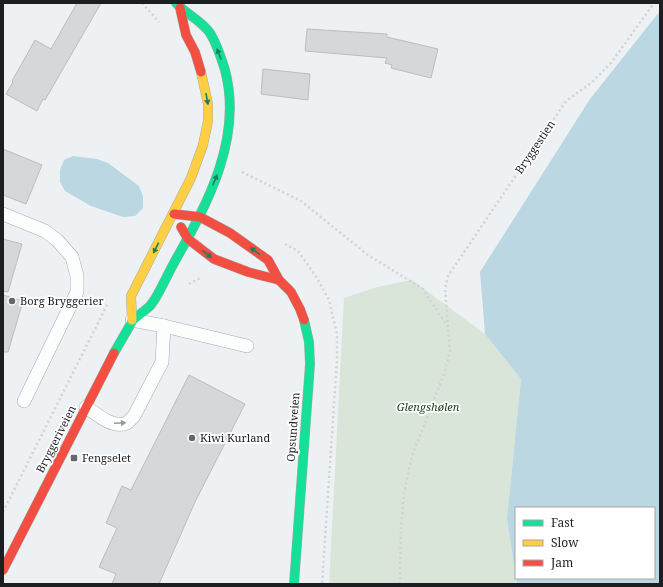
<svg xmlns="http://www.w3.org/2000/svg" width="663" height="587" viewBox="0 0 663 587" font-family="'Noto Serif',serif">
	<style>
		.green { fill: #d9e5d9 }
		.water { fill: #bbd7e1 }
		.building { fill: #d5d7d9; stroke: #bbbdbf }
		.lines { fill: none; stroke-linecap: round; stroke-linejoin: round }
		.lane-casing { stroke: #a8aaac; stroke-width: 14 }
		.fast-casing { stroke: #a8aaac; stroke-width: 10 }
		.slow-casing { stroke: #a8aaac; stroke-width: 10 }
		.jam-casing { stroke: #a8aaac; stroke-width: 10 }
		.path { stroke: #d1d2d3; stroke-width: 2.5; stroke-dasharray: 2 3; stroke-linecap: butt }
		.lane { stroke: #fcfdfd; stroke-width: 13 }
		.fast { stroke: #16e098; stroke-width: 9 }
		.slow { stroke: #ffcf43; stroke-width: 9 }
		.jam { stroke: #f24e42; stroke-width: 9 }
		.oneway { fill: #1a7f5c }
		.oneway2 { fill: #98999a }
		.poi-dot { fill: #66686b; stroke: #fff; stroke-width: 1.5 }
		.labels { text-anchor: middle; stroke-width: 3.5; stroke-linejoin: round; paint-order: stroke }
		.street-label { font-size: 11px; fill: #1d1e21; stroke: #fff }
		.poi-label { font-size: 11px; fill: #1d1e21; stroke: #fff; text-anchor: start }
		.park-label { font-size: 11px; font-style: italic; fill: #1f4019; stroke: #fff }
	</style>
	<rect width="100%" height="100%" fill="#eef1f4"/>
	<polygon class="green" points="412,280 485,334 521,379 507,519 517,584 329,584 344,298 377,287"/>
	<g class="water">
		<polygon points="660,11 660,584 517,584 516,578 654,578 654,508 516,508 516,578 507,519 521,379 485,334 480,272 590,99"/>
		<polygon points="73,156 97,159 108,163 139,186 143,196 143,208 135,216 123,217 91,206 65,191 60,182 60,170 64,160"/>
	</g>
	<g class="building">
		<polygon points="77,3 101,3 45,100 43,99 37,111 6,94 13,82 12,81 35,40 51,49"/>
		<polygon points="307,29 387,34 387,37 438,49 431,78 391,68 392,65 385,63 387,58 305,51"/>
		<polygon points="263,69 310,74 308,100 261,94"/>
		<polygon points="3,149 42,165 26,204 3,195"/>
		<polygon points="3,239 22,244 8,292 3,291"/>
		<polygon points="3,295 23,301 8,352 3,352"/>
		<polygon points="189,375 245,404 195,502 159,584 112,584 116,574 99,567 117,528 106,523 122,486 131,490"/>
	</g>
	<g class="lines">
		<defs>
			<g id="lane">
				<polyline points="3,214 45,231 57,240 72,257 77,276 77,292 24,401"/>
				<polyline points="132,320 164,326 247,346"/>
				<path d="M86,407C96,414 113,429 127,423C129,421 132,418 134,416L162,362L164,326"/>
			</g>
			<g id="fast">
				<path d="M114,353L133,320L150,306L155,299C162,287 168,274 175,261C208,203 243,138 225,70C221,57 217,44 210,33C201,20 186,14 176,3"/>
				<polyline points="294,584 310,364 309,342 304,320"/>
			</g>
			<polyline id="slow" points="132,320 131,296 191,178 203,145 208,121 208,104 201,72"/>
			<g id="jam">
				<polyline points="180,8 186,35 195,52 201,72"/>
				<polyline points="174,214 200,217 230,233 268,260 279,280 291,292 300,309 304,320"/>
				<polyline points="181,227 188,239 214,259 248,272 279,280"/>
				<polyline points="3,570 114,353"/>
			</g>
		</defs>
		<use href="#lane" class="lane-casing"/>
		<use href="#fast" class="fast-casing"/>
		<use href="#slow" class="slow-casing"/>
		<use href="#jam" class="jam-casing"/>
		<g class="path">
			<polyline points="142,3 159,22"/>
			<polyline points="242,172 301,201 368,255 423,289 447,326"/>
			<polyline points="285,244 298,251 317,278 329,300 337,334 337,359 322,584"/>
			<polyline points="189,284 202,277"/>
			<polyline points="3,512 108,303"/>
			<polyline points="400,584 401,529 404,493 412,456 444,374 450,351 445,289 448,276 566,101 591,83 611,63 654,3"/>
		</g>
		<use href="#lane" class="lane"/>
		<use href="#fast" class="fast"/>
		<use href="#slow" class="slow"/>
		<use href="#jam" class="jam"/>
	</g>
	<defs><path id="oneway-solid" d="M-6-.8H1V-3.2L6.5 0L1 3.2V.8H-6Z"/></defs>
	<g class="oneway">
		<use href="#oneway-solid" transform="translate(219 54) rotate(-112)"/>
		<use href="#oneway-solid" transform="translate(207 99) rotate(80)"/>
		<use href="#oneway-solid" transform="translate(215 180) rotate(-68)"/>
		<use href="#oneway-solid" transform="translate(156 248) rotate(117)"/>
		<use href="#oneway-solid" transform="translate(255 251) rotate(-144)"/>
		<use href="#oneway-solid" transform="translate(207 254) rotate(37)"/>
	</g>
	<use class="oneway2" href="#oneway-solid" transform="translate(120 423) rotate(-2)"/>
	<g class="poi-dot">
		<circle cx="12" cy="301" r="4"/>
		<circle cx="192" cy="438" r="4"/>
		<rect x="70" y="454" width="8" height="8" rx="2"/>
	</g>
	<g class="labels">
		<g class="street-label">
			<text transform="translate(535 147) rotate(-56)" y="4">Bryggestien</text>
			<text transform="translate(293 427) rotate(-86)" y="4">Opsundveien</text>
			<text transform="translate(56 439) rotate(-63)" y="4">Bryggeriveien</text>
		</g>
		<g class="poi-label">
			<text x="20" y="305">Borg Bryggerier</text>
			<text x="200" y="442">Kiwi Kurland</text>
			<text x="82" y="462">Fengselet</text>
		</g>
		<g class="park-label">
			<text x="428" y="411">Glengshølen</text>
		</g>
	</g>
	<rect width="663" height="587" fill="none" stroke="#1d1e21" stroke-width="8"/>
	<rect x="515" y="507" width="140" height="72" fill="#ffffff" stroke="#a5a5a6"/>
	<rect x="523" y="520" width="20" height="6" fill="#16e098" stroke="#a5a5a6"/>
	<text x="551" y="527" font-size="12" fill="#1d1e21">Fast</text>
	<rect x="523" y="540" width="20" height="6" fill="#ffcf43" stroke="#a5a5a6"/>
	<text x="551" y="547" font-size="12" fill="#1d1e21">Slow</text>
	<rect x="523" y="560" width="20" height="6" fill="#f24e42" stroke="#a5a5a6"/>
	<text x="551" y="567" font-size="12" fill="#1d1e21">Jam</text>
</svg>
